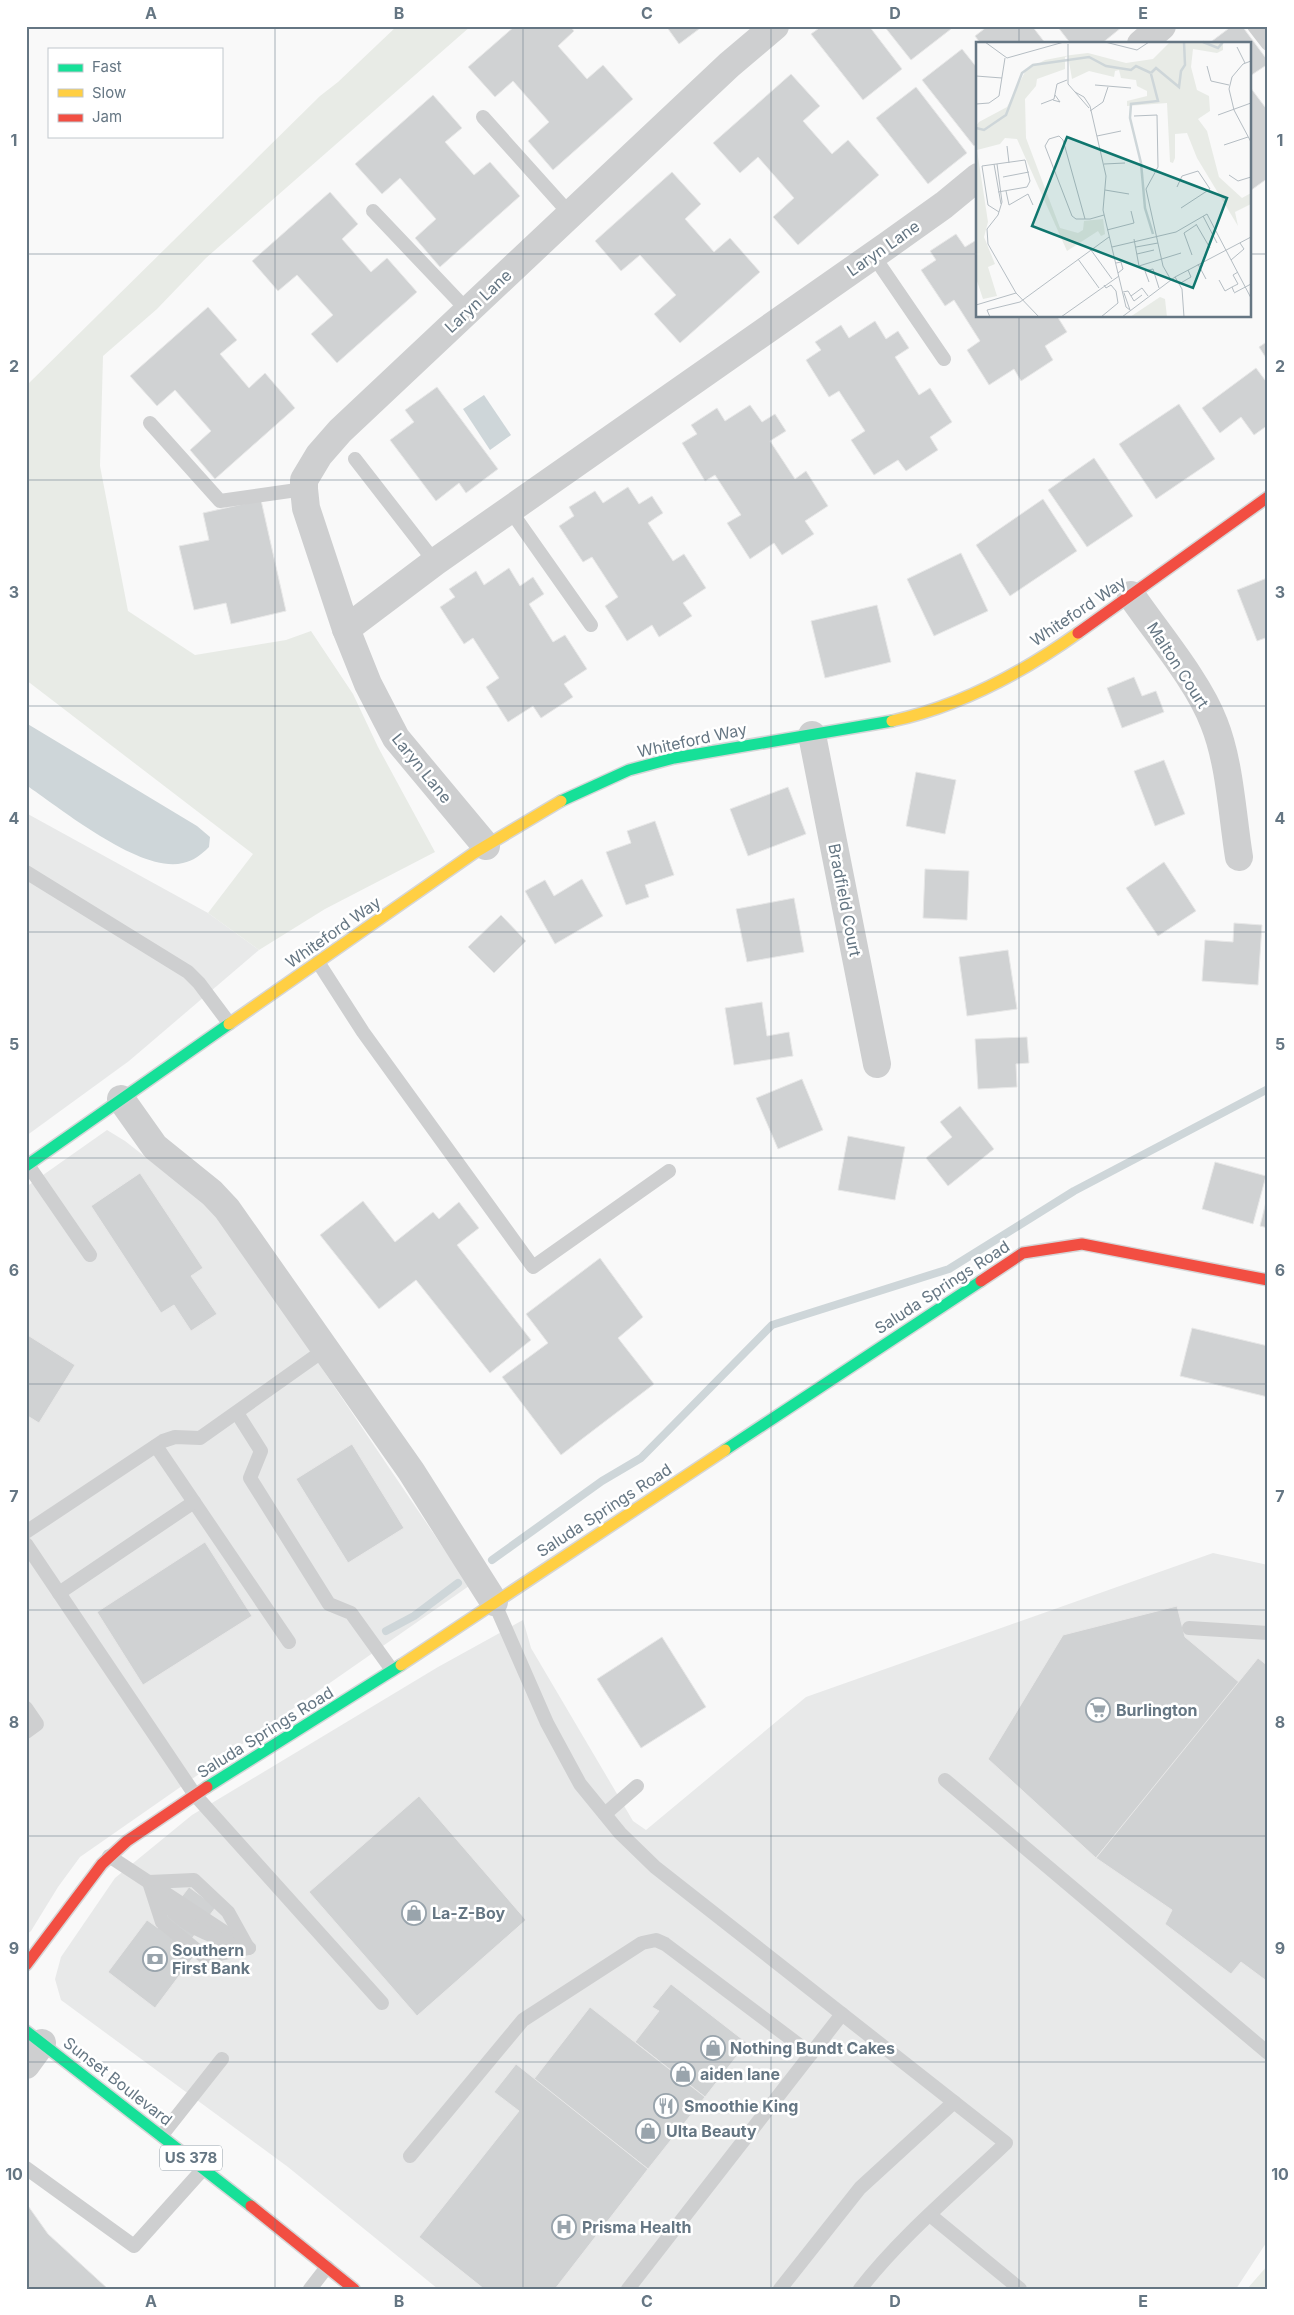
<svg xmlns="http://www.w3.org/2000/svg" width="1294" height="2315" viewBox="0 0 1294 2315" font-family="Inter,sans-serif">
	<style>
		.built { fill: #e8e9e9 }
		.green { fill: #e8ebe6 }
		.water { fill: #ced6d9 }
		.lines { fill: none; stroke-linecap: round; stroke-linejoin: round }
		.stream { stroke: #ced6d9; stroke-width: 8 }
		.building { fill: #d0d2d3; stroke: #e8e8e8 }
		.fast-casing { stroke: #d5d6d7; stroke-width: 14 }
		.slow-casing { stroke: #d5d6d7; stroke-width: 14 }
		.jam-casing { stroke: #d5d6d7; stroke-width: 14 }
		.lane { stroke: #cecfd0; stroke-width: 14 }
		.street { stroke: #cecfd0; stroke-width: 28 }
		.fast { stroke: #16e098; stroke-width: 11 }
		.slow { stroke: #ffcf43; stroke-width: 11 }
		.jam { stroke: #f24e42; stroke-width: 11 }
		.grid { fill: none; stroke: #657683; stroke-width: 1; stroke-opacity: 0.55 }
		.labels { text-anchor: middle; stroke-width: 5; stroke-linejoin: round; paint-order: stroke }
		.shield { fill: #fff; stroke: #939fa8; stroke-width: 1 }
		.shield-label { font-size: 15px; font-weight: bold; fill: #657683 }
		.street-label { font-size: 16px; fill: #657683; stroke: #fff }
		.poi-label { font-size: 16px; font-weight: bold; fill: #657683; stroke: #fff; text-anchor: start }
		.inset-river { fill: none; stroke: #ced6d9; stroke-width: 2.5 }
		.inset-road { fill: none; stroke: #b5bdc3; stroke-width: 1 }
		.view { fill: #0f766e; fill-opacity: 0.15; stroke: #0f766e; stroke-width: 2.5 }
		.inset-edge { fill: none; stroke: #657683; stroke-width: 2.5 }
		.neatline { fill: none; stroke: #657683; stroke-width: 2 }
		.grid-label { font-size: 16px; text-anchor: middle; font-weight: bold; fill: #657683 }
	</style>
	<rect width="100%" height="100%" fill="#f9f9f9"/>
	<g class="built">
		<polygon points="26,813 208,913 259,950 129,1061 26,1136"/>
		<polygon points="107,1130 125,1141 217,1213 469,1586 80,1857 58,1887 31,1931 26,1935 26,1187"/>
		<polygon points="1213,1553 1268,1565 1268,2240 1236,2289 438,2289 288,2167 61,2000 55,1979 61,1957 115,1878 192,1815 438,1667 523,1620 531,1648 633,1821 646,1830 806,1697"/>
	</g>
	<g class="green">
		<polygon points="397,26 471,26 206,258 157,309 103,356 100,466 128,611 195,655 286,640 311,631 353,694 378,747 435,852 325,909 259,950 208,913 253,854 26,680 26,386 320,96 338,82"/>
		<polygon points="1268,2265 1268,2289 1247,2289"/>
	</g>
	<g class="water">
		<polygon points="484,395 511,435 490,450 463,409"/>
		<path d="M26,723L197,826L210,837L209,847C201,855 193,861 183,863C141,874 60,808 26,785Z"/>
	</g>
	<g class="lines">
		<g class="stream">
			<polyline points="492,1560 602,1481 641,1458 772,1325 949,1269 1074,1191 1268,1089"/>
			<polyline points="386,1631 414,1616 458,1583"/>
		</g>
	</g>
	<g class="building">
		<polygon points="515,26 570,26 574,31 558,46 587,79 603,65 633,99 553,170 528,141 549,122 513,81 495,97 468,67"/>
		<polygon points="666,26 703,26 679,44"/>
		<polygon points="822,26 869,26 902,69 863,100 811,34"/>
		<polygon points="884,26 949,26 951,29 911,60"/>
		<polygon points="988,26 1032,26 1046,44 981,44 975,36"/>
		<polygon points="1057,26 1121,26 1122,27 1101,44 1071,44"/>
		<polygon points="1232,26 1242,26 1268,61 1268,64 1250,76 1250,44 1208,44"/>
		<polygon points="962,49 978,69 978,144 974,146 922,80"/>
		<polygon points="791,74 820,106 803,121 832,154 848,140 879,175 798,245 773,217 794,198 758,157 740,173 713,143"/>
		<polygon points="916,87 967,153 928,184 876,118"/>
		<polygon points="1250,87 1268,111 1268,178 1250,191"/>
		<polygon points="433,95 462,128 445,142 474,175 490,162 520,196 440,267 415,238 436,219 400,178 382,194 355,164"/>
		<polygon points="672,172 701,204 685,219 714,252 730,238 760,272 680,343 654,314 676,295 640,255 621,271 595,241"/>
		<polygon points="330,192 358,224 342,239 371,272 387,258 417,292 337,363 311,334 333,315 297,275 278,291 252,261"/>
		<polygon points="956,234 965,247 978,239 978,316 1057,316 1067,332 1045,346 1053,360 1021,381 1014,369 989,385 967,350 980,341 954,300 945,306 921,270 936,260 930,251"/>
		<polygon points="208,307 237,340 220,354 249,388 265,373 295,408 215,479 190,450 211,431 175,390 157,406 130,376"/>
		<polygon points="875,321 886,339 898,331 909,348 895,357 919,395 930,388 952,422 930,437 938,450 906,471 898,460 874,475 851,440 865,431 839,391 829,397 806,360 821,350 815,342 841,325 849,338"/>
		<polygon points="1268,341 1268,361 1259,347"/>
		<polygon points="1256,368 1268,384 1268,425 1254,435 1241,417 1220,433 1202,408"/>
		<polygon points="437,387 498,469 466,493 459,483 436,501 390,440 414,422 405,410"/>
		<polygon points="1179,404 1215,459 1156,499 1119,444"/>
		<polygon points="750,405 762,422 775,414 786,431 770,441 795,479 806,471 828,506 805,521 814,534 782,555 774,543 750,559 727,523 741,515 715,475 705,481 682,443 697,434 691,425 717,408 725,421"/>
		<polygon points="1094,458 1133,516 1087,547 1048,490"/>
		<polygon points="628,487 639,504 652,496 663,513 648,523 673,561 684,554 706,588 683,603 692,616 659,637 652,625 627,641 605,606 618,597 592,557 583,562 559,526 574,516 569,507 595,491 603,503"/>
		<polygon points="1043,499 1077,551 1010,596 976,545"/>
		<polygon points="261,500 286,611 231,624 226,603 194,610 179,546 209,540 203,513"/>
		<polygon points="961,553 988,611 934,636 907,579"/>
		<polygon points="509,568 520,586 533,577 544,594 529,604 553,642 565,635 587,669 564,684 573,697 541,718 533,706 508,722 486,687 499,678 473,638 464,644 440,607 455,597 449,589 476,571 484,585"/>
		<polygon points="1267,578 1268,637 1257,641 1237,590"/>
		<polygon points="877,605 891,662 825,678 811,621"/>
		<polygon points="1134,677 1142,696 1156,691 1164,712 1122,728 1107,688"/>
		<polygon points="1164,760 1185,814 1155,826 1134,771"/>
		<polygon points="916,772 956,780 945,834 906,826"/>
		<polygon points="788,787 806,834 748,856 730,809"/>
		<polygon points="655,821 674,875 645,885 649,897 626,905 606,852 631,843 627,831"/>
		<polygon points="1164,862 1196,911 1158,936 1126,888"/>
		<polygon points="925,869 969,871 967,920 923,918"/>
		<polygon points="582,879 603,916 555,944 525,891 545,880 554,896"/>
		<polygon points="794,898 804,952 747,962 736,909"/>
		<polygon points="501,915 526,941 494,973 468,947"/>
		<polygon points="1234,923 1262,925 1258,985 1202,981 1205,940 1233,942"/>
		<polygon points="1008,950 1017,1009 967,1016 959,957"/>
		<polygon points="762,1002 767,1036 789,1032 793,1056 734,1065 725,1008"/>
		<polygon points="1027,1037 1029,1063 1016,1064 1017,1087 978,1089 975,1039"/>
		<polygon points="802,1079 823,1130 778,1149 756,1098"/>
		<polygon points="960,1106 994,1149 948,1186 926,1158 952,1137 940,1122"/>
		<polygon points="848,1136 905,1147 895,1200 838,1190"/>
		<polygon points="1215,1162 1266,1176 1253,1224 1202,1209"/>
		<polygon points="140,1173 203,1268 191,1276 217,1314 191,1331 174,1305 161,1313 91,1206"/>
		<polygon points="1268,1194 1268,1228 1260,1226"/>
		<polygon points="363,1201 395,1242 433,1212 439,1219 459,1202 479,1228 457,1245 531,1340 490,1373 416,1280 379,1309 320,1235"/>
		<polygon points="600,1258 643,1317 618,1338 654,1384 561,1455 502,1377 548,1343 526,1314"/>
		<polygon points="1192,1328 1268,1346 1268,1397 1180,1376"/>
		<polygon points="26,1334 75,1365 39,1423 26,1415"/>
		<polygon points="352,1444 404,1528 348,1563 296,1479"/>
		<polygon points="205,1542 252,1616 143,1685 97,1612"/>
		<polygon points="1177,1606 1185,1637 1240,1683 1096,1858 988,1759 1063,1635"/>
		<polygon points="662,1637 706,1707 641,1748 597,1679"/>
		<polygon points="1258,1658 1268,1666 1268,1982 1241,1962 1231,1974 1165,1924 1172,1910 1096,1858"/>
		<polygon points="419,1796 526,1920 417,2016 309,1892"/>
		<polygon points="189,1887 216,1907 184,1949 194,1956 155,2008 108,1972 147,1920 158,1928"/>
		<polygon points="671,1984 747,2043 705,2097 635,2042 659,2011 652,2007"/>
		<polygon points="590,2007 705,2097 648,2169 534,2079"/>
		<polygon points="516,2064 648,2169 555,2289 484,2289 419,2237 519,2111 494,2092"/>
		<polygon points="26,2203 48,2234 108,2289 26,2289"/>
	</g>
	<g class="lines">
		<defs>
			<g id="fast">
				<polyline points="561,801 629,770 674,758 892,721"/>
				<polyline points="26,1166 229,1024"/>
				<polyline points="725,1450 981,1281"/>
				<polyline points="207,1787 401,1665"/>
				<polyline points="26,2031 251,2206"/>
			</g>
			<g id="slow">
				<path d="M892,721C961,706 1022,673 1078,633"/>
				<polyline points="229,1024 474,853 561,801"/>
				<polyline points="401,1665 725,1450"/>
			</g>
			<g id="jam">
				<polyline points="1078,633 1268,497"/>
				<polyline points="981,1281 1023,1253 1082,1244 1268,1280"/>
				<polyline points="26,1965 102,1864 127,1841 207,1787"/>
				<polyline points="251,2206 354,2289"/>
			</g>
		</defs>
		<use href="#fast" class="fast-casing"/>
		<use href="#slow" class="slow-casing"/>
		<use href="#jam" class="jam-casing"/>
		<g class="lane">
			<polyline points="1254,26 1268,44"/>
			<polyline points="483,117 570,214"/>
			<polyline points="373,211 468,311"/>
			<polyline points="873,255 944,359"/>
			<polyline points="150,423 220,501 304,489"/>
			<polyline points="355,459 435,562"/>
			<polyline points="510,510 591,625"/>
			<polyline points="26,872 188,972 199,983 229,1023"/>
			<polyline points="318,962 363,1032 533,1267 669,1171"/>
			<polyline points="28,1165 90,1255"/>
			<polyline points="237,1413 261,1451 250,1478 329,1604 351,1613 392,1670"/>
			<polyline points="156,1446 289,1642"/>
			<polyline points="26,1532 163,1441 175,1437 200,1438 327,1348"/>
			<polyline points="26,1544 195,1795 382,2003"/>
			<polyline points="59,1593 194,1502"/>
			<path d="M494,1602L547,1723L580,1784L620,1833L655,1867L1006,2143C957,2190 902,2235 860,2289"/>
			<polyline points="1189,1628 1268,1633"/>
			<polyline points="26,1708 37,1724 26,1732"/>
			<polyline points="945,1780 1268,2053"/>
			<polyline points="605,1814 637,1786"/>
			<polyline points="109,1856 249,1948"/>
			<polyline points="149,1882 162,1922 205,1957 249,1948"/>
			<polyline points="149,1882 194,1880 228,1912 248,1948"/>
			<path d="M156,1892C179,1922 194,1930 229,1942"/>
			<polyline points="162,2135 222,2059"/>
			<polyline points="410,2156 523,2020 642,1943 656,1940 665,1944 811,2054"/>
			<polyline points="26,2168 134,2246 204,2168"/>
			<polyline points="930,2215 1020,2289"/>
			<polyline points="310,2289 327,2267"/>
			<polyline points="628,2289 842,2014"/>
			<polyline points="780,2289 860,2188 954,2102"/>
		</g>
		<g class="street">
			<polyline points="1141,44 1162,26"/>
			<path d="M1131,595C1157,633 1198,681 1214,723C1230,763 1232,814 1239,857"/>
			<polyline points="346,629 435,562 888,245 944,205 978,177"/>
			<polyline points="812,735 877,1064"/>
			<polyline points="486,846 396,738 368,684 346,629 306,508 304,489 304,480 319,455 340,431 729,65 775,26"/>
			<polyline points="121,1099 155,1147 212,1193 227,1209 411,1471 494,1602"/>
			<polyline points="26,2065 42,2043"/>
		</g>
		<use href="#fast" class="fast"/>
		<use href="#slow" class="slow"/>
		<use href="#jam" class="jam"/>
	</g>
	<path class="grid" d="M275,26V2289M523,26V2289M771,26V2289M1019,26V44M26,254H978M1250,254H1268M1019,316V2289M26,480H1268M26,706H1268M26,932H1268M26,1158H1268M26,1384H1268M26,1610H1268M26,1836H1268M26,2062H1268"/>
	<defs>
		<symbol id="supermarket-ring" viewBox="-11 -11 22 22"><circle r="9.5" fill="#fff" stroke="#99a4ac" stroke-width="1.5"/><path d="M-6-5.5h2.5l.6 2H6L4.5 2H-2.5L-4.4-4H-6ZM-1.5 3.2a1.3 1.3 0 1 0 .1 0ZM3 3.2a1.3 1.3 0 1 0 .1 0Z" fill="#99a4ac"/></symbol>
		<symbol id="shop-ring" viewBox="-11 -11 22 22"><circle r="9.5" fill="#fff" stroke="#99a4ac" stroke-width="1.5"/><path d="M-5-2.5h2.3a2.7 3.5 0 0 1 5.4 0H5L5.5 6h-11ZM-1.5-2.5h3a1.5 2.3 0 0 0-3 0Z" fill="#99a4ac"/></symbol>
		<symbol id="bank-ring" viewBox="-11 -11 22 22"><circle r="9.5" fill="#fff" stroke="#99a4ac" stroke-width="1.5"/><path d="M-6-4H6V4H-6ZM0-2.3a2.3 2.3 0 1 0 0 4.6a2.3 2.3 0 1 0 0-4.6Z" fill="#99a4ac"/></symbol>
		<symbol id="restaurant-ring" viewBox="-11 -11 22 22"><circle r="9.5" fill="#fff" stroke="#99a4ac" stroke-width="1.5"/><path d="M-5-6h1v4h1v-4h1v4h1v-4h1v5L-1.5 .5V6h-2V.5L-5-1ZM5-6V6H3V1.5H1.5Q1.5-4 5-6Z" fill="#99a4ac"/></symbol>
		<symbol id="hospital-ring" viewBox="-11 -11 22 22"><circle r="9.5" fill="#fff" stroke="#99a4ac" stroke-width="1.5"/><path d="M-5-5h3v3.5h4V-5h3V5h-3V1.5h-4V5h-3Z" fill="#99a4ac"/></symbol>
	</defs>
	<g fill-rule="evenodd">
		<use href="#supermarket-ring" x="1084" y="1696" width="28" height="28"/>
		<use href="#shop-ring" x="400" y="1899" width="28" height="28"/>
		<use href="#bank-ring" x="141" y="1945" width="28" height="28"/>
		<use href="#shop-ring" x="699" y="2034" width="28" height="28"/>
		<use href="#shop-ring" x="669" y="2060" width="28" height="28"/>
		<use href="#restaurant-ring" x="652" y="2092" width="28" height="28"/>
		<use href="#shop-ring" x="634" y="2117" width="28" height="28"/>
		<use href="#hospital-ring" x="550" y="2213" width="28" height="28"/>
	</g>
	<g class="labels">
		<rect class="shield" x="160" y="2145.5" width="62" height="25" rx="4"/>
		<g class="shield-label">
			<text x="191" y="2163">US 378</text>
		</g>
		<g class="street-label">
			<text transform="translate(883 248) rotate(-35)" y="6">Laryn Lane</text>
			<text transform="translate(478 301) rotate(-43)" y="6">Laryn Lane</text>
			<text transform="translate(1078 611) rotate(-34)" y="6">Whiteford Way</text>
			<text transform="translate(1178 665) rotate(57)" y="6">Malton Court</text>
			<text transform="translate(692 740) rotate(-12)" y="6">Whiteford Way</text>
			<text transform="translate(422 768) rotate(51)" y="6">Laryn Lane</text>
			<text transform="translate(845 900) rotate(79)" y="6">Bradfield Court</text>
			<text transform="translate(333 932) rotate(-35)" y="6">Whiteford Way</text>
			<text transform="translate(942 1287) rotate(-33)" y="6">Saluda Springs Road</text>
			<text transform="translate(604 1510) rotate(-33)" y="6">Saluda Springs Road</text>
			<text transform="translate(265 1732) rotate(-32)" y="6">Saluda Springs Road</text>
			<text transform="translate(118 2081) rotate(38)" y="6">Sunset Boulevard</text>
		</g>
		<g class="poi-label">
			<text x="1116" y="1716">Burlington</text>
			<text x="432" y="1919">La-Z-Boy</text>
			<text x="172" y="1956">Southern<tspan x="172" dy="18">First Bank</tspan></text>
			<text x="730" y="2054">Nothing Bundt Cakes</text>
			<text x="700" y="2080">aiden lane</text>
			<text x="684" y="2112">Smoothie King</text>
			<text x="666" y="2137">Ulta Beauty</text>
			<text x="582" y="2233">Prisma Health</text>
		</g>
	</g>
	<g transform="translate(976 42)">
		<rect width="275" height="275" fill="#f9f9f9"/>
		<path d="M194,0H247V8L241,11L217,7L215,25L221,48L233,54L234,69L222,77L231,89L243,135L266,156L275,151V162L259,170L262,184L221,116L211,91L199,92V116L197,121L194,120L191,61L151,64V59L171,54V49L161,44L160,38L145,36L143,28L139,29L138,35L113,29L96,37L92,14L89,15V27L61,37L60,44L49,57L50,96L84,186L102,191L107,188L108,179L127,177L129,192L125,194L122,189L91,209L41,97L29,96L24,102L1,108L12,180L8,195L19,222L12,225L21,254L7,257L0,236V84L3,80L31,65L50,28L69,18L95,13L112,11L150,21L177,17ZM184,255L189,257L191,275H154Z" fill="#e8ebe6"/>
		<path class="inset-river" d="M227,0L242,6L247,0M175,31L180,26L203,45L205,29L209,23L208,0M175,32L182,59L155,62L154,76L165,121L169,166L177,192M0,86L8,88L30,73L46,31L57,23L113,15L130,24L155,28L160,24L175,31"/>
		<path class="inset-road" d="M9,0L31,16L88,0M129,0L161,8L173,0M92,2V42L113,66M261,5L269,21M275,19L267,22L256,35L253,47L258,68L275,100M231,24L235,39L253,43M0,34L26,36M119,43L155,46M99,50L108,55L114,64L130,134L127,168L150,265L154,268M77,58L84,60L79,53M0,62L13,61L23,54L29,16M65,62L78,57L81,42L91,38M114,69L127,60L132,45M242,73L275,61M158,74L181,73L182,125L170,147L187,224L195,238M121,94L145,89M248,103L272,95M31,104L33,121M18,122L25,162M21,122L26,160L22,173L11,187L12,202L40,251L63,275M128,122L149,121M253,133L262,139L275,135M27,135L53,130M201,145L206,134L222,129L234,147L205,166M129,148L153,152M30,149L33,163L52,152L57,163M22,150L51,145L54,139L49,118L6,124L12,163L23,170M227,174L241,201M109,177L87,98L83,94L73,97L69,104L96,174L100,177H114L128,173M220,182L234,206M131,188L158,181L155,169M158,197L163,224L205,211M136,205L200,190L231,172L275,256M160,205L182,201M115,208L136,237M161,212L178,208M216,213L208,191L220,183M102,217L123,246M255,218L268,207L264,201M140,221L145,220L147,227L142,231M222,222L230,237M199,235L206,247L208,275M243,238L249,249L256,245L258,250M173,240L169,229L177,227L183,246M203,242L215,235L212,228M256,245L262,242L257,233L262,230M147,250L152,249L155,254L166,246L172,254M148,251L154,268M258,251L275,242M155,254L158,259L166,253M0,263L40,251M14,275L11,268L44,260L133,195M85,275L143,234M125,275L142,261L140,249L135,243L130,246L128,243M146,275L199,235L275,195"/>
		<path class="view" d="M91,95L251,156L217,246L56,184Z"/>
		<rect width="275" height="275" class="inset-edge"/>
	</g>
	<rect width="1294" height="2315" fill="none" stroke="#ffffff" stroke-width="55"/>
	<rect x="48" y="48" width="175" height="90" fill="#ffffff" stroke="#c1c8cd"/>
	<rect x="58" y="64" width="25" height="8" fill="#16e098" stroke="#c1c8cd"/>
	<text x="92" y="72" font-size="15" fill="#657683">Fast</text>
	<rect x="58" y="89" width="25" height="8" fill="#ffcf43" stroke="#c1c8cd"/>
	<text x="92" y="98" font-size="15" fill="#657683">Slow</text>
	<rect x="58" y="114" width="25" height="8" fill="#f24e42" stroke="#c1c8cd"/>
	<text x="92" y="122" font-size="15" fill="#657683">Jam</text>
	<rect x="28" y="28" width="1238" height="2260" class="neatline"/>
	<g class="grid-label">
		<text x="151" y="19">A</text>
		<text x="399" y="19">B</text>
		<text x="647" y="19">C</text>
		<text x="895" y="19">D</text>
		<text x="1143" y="19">E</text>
		<text x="14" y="146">1</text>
		<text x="1280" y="146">1</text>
		<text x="14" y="372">2</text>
		<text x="1280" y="372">2</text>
		<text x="14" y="598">3</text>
		<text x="1280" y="598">3</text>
		<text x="14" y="824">4</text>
		<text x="1280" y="824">4</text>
		<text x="14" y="1050">5</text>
		<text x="1280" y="1050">5</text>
		<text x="14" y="1276">6</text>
		<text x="1280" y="1276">6</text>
		<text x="14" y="1502">7</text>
		<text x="1280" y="1502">7</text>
		<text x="14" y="1728">8</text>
		<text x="1280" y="1728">8</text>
		<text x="14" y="1954">9</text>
		<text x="1280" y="1954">9</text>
		<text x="14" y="2180">10</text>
		<text x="1280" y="2180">10</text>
		<text x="151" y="2307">A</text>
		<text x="399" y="2307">B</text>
		<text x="647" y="2307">C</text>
		<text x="895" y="2307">D</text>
		<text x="1143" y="2307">E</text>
	</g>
</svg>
